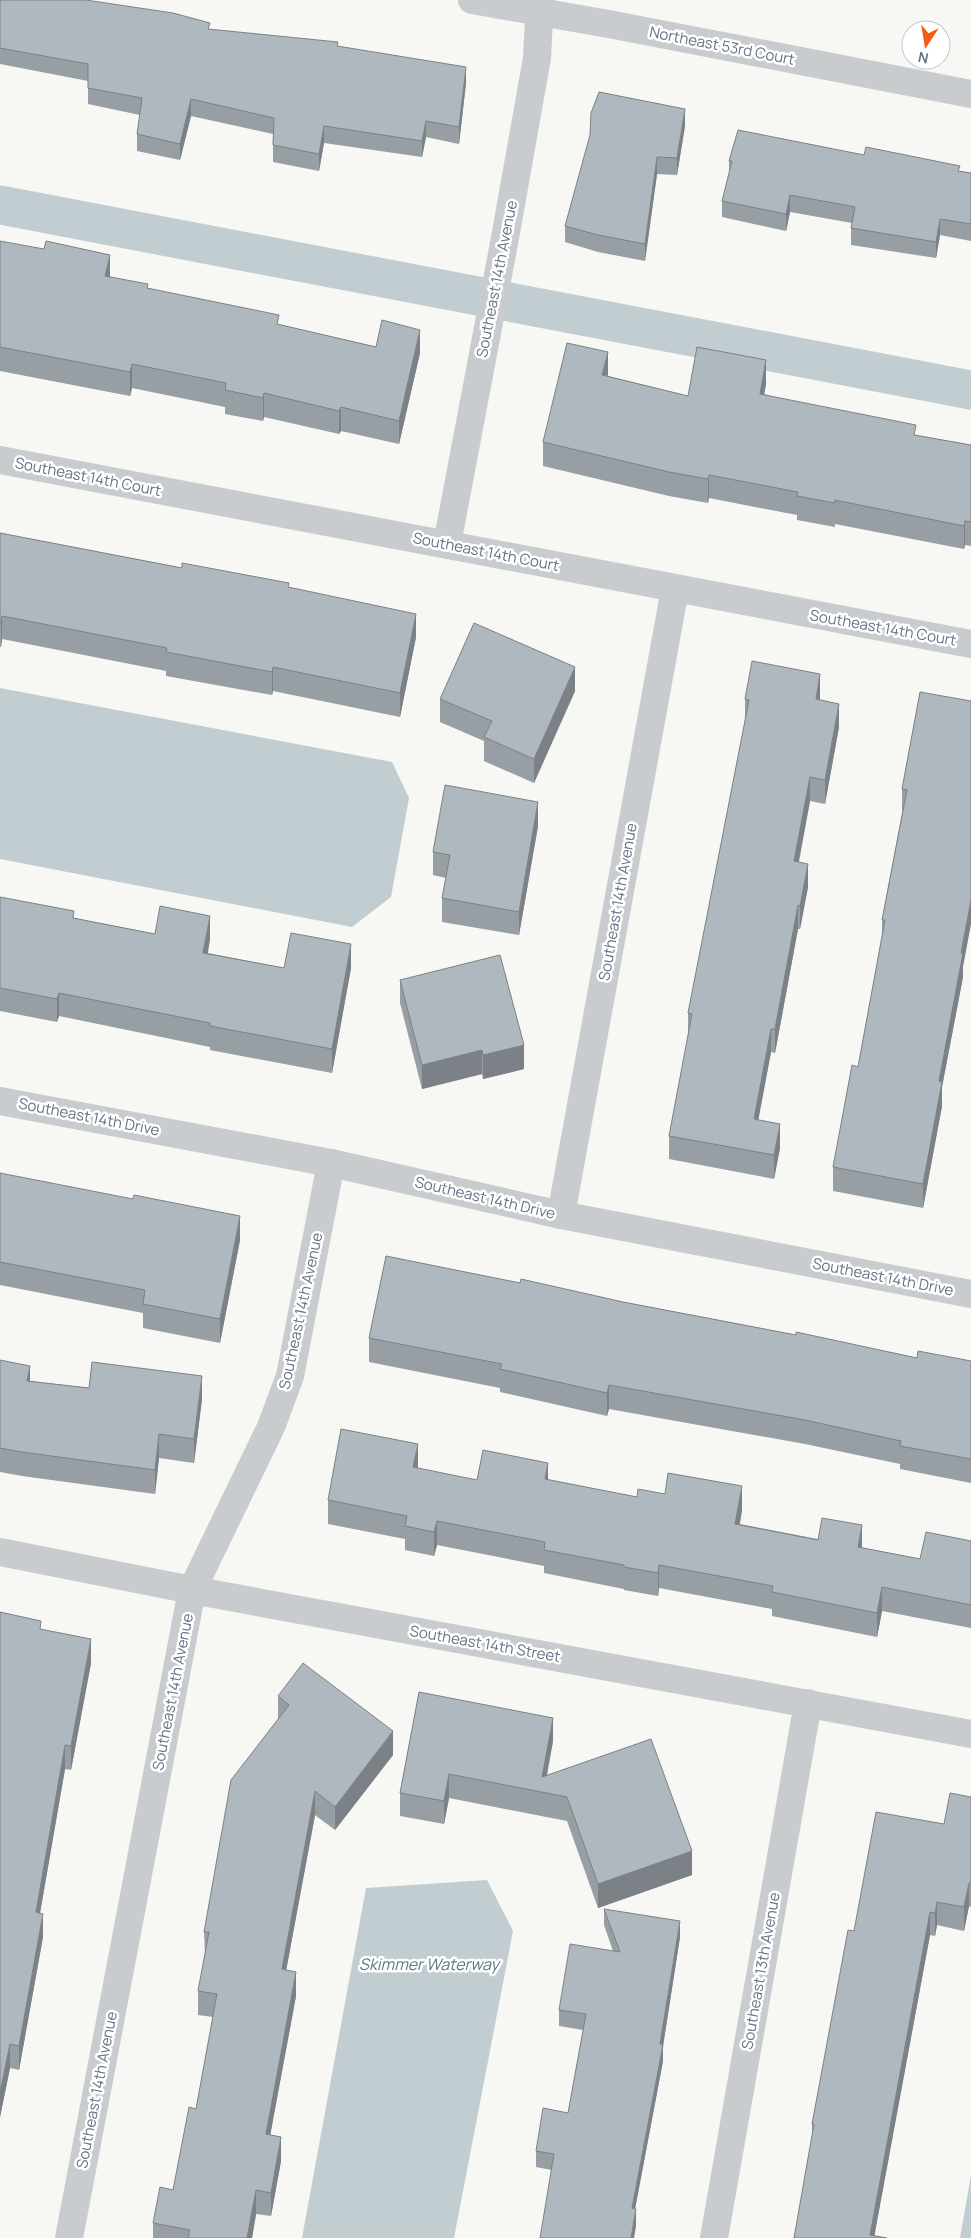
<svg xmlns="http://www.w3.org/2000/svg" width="971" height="2238" viewBox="0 0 971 2238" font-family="Manrope,sans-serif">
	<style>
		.water { fill: #c2cdd2 }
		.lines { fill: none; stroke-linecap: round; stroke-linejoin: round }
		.canal { stroke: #c2cdd2; stroke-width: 39 }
		.minor { stroke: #c9cccf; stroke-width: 28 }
		.wall { fill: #979ea4 }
		.shaded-wall { fill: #7b8186 }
		.building { fill: #b0b8bf; stroke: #7b8186 }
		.labels { text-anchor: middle; stroke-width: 5; stroke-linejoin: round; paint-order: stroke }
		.street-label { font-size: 15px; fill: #637488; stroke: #fff }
		.water-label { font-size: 16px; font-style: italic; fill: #5f7784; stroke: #fff }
	</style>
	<rect width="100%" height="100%" fill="#f7f7f3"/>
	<g class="water">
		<polygon points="0,688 392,762 409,798 391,897 352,927 0,859"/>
		<polygon points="487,1880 513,1931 454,2238 302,2238 366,1888"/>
		<polygon points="971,2175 971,2238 960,2238"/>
	</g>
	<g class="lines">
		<polyline class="canal" points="0,205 971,390"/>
		<g class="minor">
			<polyline points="472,0 614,25 971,94"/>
			<polyline points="0,460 971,644"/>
			<polyline points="447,544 505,238 537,58 540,0"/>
			<polyline points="0,1101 331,1163 561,1215 971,1294"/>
			<polyline points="561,1215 675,589"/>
			<polyline points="0,1552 192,1590 971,1734"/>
			<polyline points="69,2238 192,1590 271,1427 290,1376 331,1163"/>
			<polyline points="714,2238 808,1703"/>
		</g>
	</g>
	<g class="wall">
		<polygon points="0,0 210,29 338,46 466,83 459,144 426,137 422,157 324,143 319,171 273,162 273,134 191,116 180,160 137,151 137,134 140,115 88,104 88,81 0,64"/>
		<polygon points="685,126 677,175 657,174 645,261 598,252 565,242 565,226"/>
		<polygon points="864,155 971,173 971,241 940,235 936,258 851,245 851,228 852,223 790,212 786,231 722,217 722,201 729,174 729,161"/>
		<polygon points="0,241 110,277 148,288 279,325 376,347 420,353 399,444 341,431 339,434 264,417 263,421 225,414 225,407 132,388 130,396 0,371"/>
		<polygon points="608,376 688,396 766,384 764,394 916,435 971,445 971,546 965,545 964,549 835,524 835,527 797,520 797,515 709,498 708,503 669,496 543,466 543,442"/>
		<polygon points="0,533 182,568 289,587 416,637 400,717 273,691 272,695 166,676 166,671 2,639 1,647 0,647"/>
		<polygon points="575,691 534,783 484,761 484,741 440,722 440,699"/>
		<polygon points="920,692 963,967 963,977 942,1087 942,1106 923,1208 833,1191 833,1167 858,1067 882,936 882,920 902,813 902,789"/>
		<polygon points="820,698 820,700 839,727 825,804 810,801 799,862 808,887 800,929 798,929 775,1053 771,1052 758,1120 780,1148 774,1179 669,1159 669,1136 688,1036 688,1013 745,722 745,699"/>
		<polygon points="538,826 519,935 442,922 442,898 446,878 433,875 433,852"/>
		<polygon points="0,897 74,918 155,934 210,939 208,953 284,968 351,968 332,1073 210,1050 210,1047 59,1016 57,1022 0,1011"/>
		<polygon points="400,980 524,1069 483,1079 482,1074 422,1089 400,1003"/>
		<polygon points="0,1173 240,1240 220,1343 143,1328 143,1313 0,1285"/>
		<polygon points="623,1302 917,1358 971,1361 971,1483 900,1469 900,1464 805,1444 609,1409 607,1416 500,1392 500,1388 369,1362 369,1338"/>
		<polygon points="0,1360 30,1381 89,1388 202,1399 194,1463 159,1458 155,1494 22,1476 0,1472"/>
		<polygon points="477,1480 548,1480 637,1497 742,1510 740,1524 920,1559 971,1541 971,1628 882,1611 877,1637 772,1616 772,1609 659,1588 658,1596 624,1590 624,1589 544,1573 544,1566 437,1545 434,1556 405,1550 405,1539 328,1524 328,1500"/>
		<polygon points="0,1612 41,1630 91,1663 71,1770 65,1769 40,1913 43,1937 19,2070 10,2068 0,2117"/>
		<polygon points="419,1692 553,1741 547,1776 692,1875 598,1908 567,1821 449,1798 444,1824 400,1816 400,1793"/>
		<polygon points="278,1696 393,1755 335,1830 315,1815 286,1970 296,1996 270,2135 281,2161 271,2216 256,2214 252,2238 153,2238 153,2223 173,2190 196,2109 213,2017 198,2015 198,1991 205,1955 204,1932 278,1719"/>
		<polygon points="971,1797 971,1907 969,1906 964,1931 937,1925 935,1936 930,1935 874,2236 794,2238 812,2136 812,2124 854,1931 944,1824"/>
		<polygon points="604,1909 680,1937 663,2046 663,2061 635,2209 636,2226 552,2170 536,2167 536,2151 568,2113 583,2030 559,2026 559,2010 613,1951 604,1925"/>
	</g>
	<g class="shaded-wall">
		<polygon points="466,67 466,83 459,144 459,127"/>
		<polygon points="191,99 191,116 180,160 180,144"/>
		<polygon points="685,109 685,126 677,175 677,158"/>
		<polygon points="426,121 426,137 422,157 422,141"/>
		<polygon points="324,126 324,143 319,171 319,154"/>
		<polygon points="657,157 657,174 645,261 645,244"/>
		<polygon points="790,195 790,212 786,231 786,214"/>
		<polygon points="940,219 940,235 936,258 936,242"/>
		<polygon points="110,255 110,279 105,276"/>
		<polygon points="420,330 420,353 399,444 399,421"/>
		<polygon points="608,352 608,376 602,375"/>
		<polygon points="766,360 766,384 760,417 760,394"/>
		<polygon points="132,364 132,388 130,396 130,372"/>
		<polygon points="264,393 264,417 263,421 263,398"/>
		<polygon points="341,407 341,431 339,434 339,411"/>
		<polygon points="709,475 709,498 708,503 708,479"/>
		<polygon points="965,521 965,545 964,549 964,526"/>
		<polygon points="416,614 416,637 400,717 400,693"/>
		<polygon points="2,616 2,639 1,647 1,623"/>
		<polygon points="273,667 273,691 272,695 272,672"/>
		<polygon points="575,667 575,691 534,783 534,759"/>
		<polygon points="820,674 820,698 816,723 816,699"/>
		<polygon points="839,704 839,727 825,804 825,780"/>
		<polygon points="810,777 810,801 794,885 794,861"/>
		<polygon points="538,802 538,826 519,935 519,912"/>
		<polygon points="808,864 808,887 800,929 800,906"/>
		<polygon points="971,900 971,924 963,967 963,977 942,1087 942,1106 923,1208 923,1184 939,1081 961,953"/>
		<polygon points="798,905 798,929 775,1053 775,1029"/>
		<polygon points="210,916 210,939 203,976 203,953"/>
		<polygon points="351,944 351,968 332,1073 332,1049"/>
		<polygon points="59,993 59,1016 57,1022 57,999"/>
		<polygon points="771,1029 771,1052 754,1143 754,1119"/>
		<polygon points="524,1045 524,1069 483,1079 483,1055"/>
		<polygon points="482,1050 482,1074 422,1089 422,1065"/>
		<polygon points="780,1124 780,1148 774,1179 774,1155"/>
		<polygon points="240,1216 240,1240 220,1343 220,1319"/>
		<polygon points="30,1366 30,1389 27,1381"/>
		<polygon points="202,1376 202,1399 194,1463 194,1439"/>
		<polygon points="609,1385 609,1409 607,1416 607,1393"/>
		<polygon points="159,1434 159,1458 155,1494 155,1470"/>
		<polygon points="418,1444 418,1467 413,1491 413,1467"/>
		<polygon points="548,1463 548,1486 545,1479"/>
		<polygon points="742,1486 742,1510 735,1547 735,1524"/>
		<polygon points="437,1521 437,1545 434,1556 434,1532"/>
		<polygon points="862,1525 862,1549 858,1547"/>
		<polygon points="659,1565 659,1588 658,1596 658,1573"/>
		<polygon points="882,1587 882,1611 877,1637 877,1613"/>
		<polygon points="91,1639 91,1663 71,1770 71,1746"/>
		<polygon points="553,1718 553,1741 543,1793 542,1777"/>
		<polygon points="393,1731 393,1755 335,1830 335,1807"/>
		<polygon points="65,1745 65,1769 36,1936 36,1912"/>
		<polygon points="449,1774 449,1798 444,1824 444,1801"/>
		<polygon points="315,1791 315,1815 282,1993 282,1969"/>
		<polygon points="692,1851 692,1875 598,1908 598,1884"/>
		<polygon points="969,1883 969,1906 964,1931 964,1907"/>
		<polygon points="937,1902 937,1925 935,1936 935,1913"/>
		<polygon points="930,1912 930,1935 874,2238 870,2235"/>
		<polygon points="43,1914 43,1937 19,2070 19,2046"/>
		<polygon points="680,1921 680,1937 663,2046 663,2061 632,2225 632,2208 660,2044"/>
		<polygon points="296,1972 296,1996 266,2158 266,2134"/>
		<polygon points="10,2044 10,2068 0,2117 0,2093"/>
		<polygon points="281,2137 281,2161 271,2216 271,2193"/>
		<polygon points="256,2190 256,2214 252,2238 247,2238"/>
		<polygon points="636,2209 636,2226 634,2238 631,2238"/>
	</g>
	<g class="building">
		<polygon points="0,0 86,0 173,13 210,23 208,29 338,42 337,46 466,67 459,127 426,121 422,141 324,126 319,154 273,145 274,118 191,99 180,144 137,134 142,98 88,88 88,64 0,48"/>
		<polygon points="599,92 685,109 677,158 657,157 645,244 598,235 565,226 590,135 591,113"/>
		<polygon points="738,130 864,155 866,147 960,166 958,171 971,173 971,224 940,219 936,242 851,228 855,207 790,195 786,214 722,201 732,161 729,161"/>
		<polygon points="0,241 44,249 46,241 110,255 105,276 148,284 147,288 279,315 277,324 376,347 382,320 420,330 399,421 341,407 339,411 264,393 263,398 225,390 226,383 132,364 130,372 0,347"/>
		<polygon points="567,343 608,352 602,375 688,396 697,347 766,360 760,394 916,425 914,435 971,445 971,522 965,521 964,526 835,500 835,503 797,496 798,492 709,475 708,479 669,472 543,442"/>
		<polygon points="0,533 182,568 182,563 289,583 288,587 416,614 400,693 273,667 272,672 166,652 167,648 2,616 1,623 0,623"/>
		<polygon points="474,623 575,667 534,759 484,737 492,721 440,699"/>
		<polygon points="752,661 820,674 816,699 839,704 825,780 810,777 794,861 808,864 800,906 798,905 775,1029 771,1029 754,1119 780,1124 774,1155 669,1136 692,1014 688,1013 749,700 745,699"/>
		<polygon points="920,692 971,701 971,900 961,953 963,953 939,1081 942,1082 923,1184 833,1167 852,1065 858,1067 885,920 882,920 907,790 902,789"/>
		<polygon points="445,785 538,802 519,912 442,898 450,855 433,852"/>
		<polygon points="0,897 74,911 73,918 155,934 160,906 210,916 203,953 284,968 291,933 351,944 332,1049 210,1026 210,1023 59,993 57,999 0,988"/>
		<polygon points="500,955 524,1045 483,1055 482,1050 422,1065 400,980"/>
		<polygon points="0,1173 133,1199 134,1195 240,1216 220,1319 143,1304 145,1290 0,1262"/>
		<polygon points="386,1256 520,1283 521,1279 623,1302 796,1335 796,1332 917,1358 918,1351 971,1361 971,1459 900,1446 901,1441 805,1420 609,1385 607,1393 500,1369 502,1364 369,1338"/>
		<polygon points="0,1360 30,1366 27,1381 89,1388 92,1362 202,1376 194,1439 159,1434 155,1470 22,1452 0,1448"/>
		<polygon points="341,1429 418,1444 413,1467 477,1480 483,1450 548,1463 545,1479 637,1497 638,1489 665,1494 668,1473 742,1486 735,1524 818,1540 822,1518 862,1525 858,1547 920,1559 926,1532 971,1541 971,1605 882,1587 877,1613 772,1592 773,1586 659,1565 658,1573 624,1567 624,1565 544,1550 545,1542 437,1521 434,1532 405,1526 407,1516 328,1500"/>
		<polygon points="0,1612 41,1621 40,1629 91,1639 71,1746 65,1745 36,1912 43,1914 19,2046 10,2044 0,2093"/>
		<polygon points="303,1663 393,1731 335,1807 315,1791 282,1969 296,1972 266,2134 281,2137 271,2193 256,2190 247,2238 188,2238 190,2230 153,2223 160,2187 173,2190 189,2107 196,2109 217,1994 198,1991 209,1932 204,1932 231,1780 289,1705 278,1696"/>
		<polygon points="419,1692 553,1718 542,1777 651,1739 692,1851 598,1884 567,1797 449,1774 444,1801 400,1793"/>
		<polygon points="950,1793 971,1797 971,1883 969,1883 964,1907 937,1902 935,1913 930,1912 870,2235 887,2238 794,2238 814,2124 812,2124 848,1930 854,1931 876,1812 944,1824"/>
		<polygon points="604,1909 680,1921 660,2044 663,2045 632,2208 636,2209 631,2238 540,2238 554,2154 536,2151 543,2108 568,2113 586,2014 559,2010 570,1944 620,1952"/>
	</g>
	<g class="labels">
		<g class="street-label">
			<text transform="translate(722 46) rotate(11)" y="5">Northeast 53rd Court</text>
			<text transform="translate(497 279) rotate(-79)" y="5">Southeast 14th Avenue</text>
			<text transform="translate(88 477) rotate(11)" y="5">Southeast 14th Court</text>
			<text transform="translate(486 552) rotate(11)" y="5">Southeast 14th Court</text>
			<text transform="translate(883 628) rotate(10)" y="5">Southeast 14th Court</text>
			<text transform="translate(618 902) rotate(-80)" y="5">Southeast 14th Avenue</text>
			<text transform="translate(89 1117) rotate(11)" y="5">Southeast 14th Drive</text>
			<text transform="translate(485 1198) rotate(13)" y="5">Southeast 14th Drive</text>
			<text transform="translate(883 1277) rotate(11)" y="5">Southeast 14th Drive</text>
			<text transform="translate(301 1311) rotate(-78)" y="5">Southeast 14th Avenue</text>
			<text transform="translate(485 1644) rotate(10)" y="5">Southeast 14th Street</text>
			<text transform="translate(173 1692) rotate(-79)" y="5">Southeast 14th Avenue</text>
			<text transform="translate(761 1971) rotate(-80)" y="5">Southeast 13th Avenue</text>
			<text transform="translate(97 2090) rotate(-79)" y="5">Southeast 14th Avenue</text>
		</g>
		<g class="water-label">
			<text x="429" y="1970">Skimmer Waterway</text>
		</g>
	</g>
	<g transform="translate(926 45) rotate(192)"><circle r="24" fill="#ffffff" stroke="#c1c7cf"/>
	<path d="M0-4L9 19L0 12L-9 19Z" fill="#f45b16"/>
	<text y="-8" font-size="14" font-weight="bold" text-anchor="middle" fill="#637488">N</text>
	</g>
</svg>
